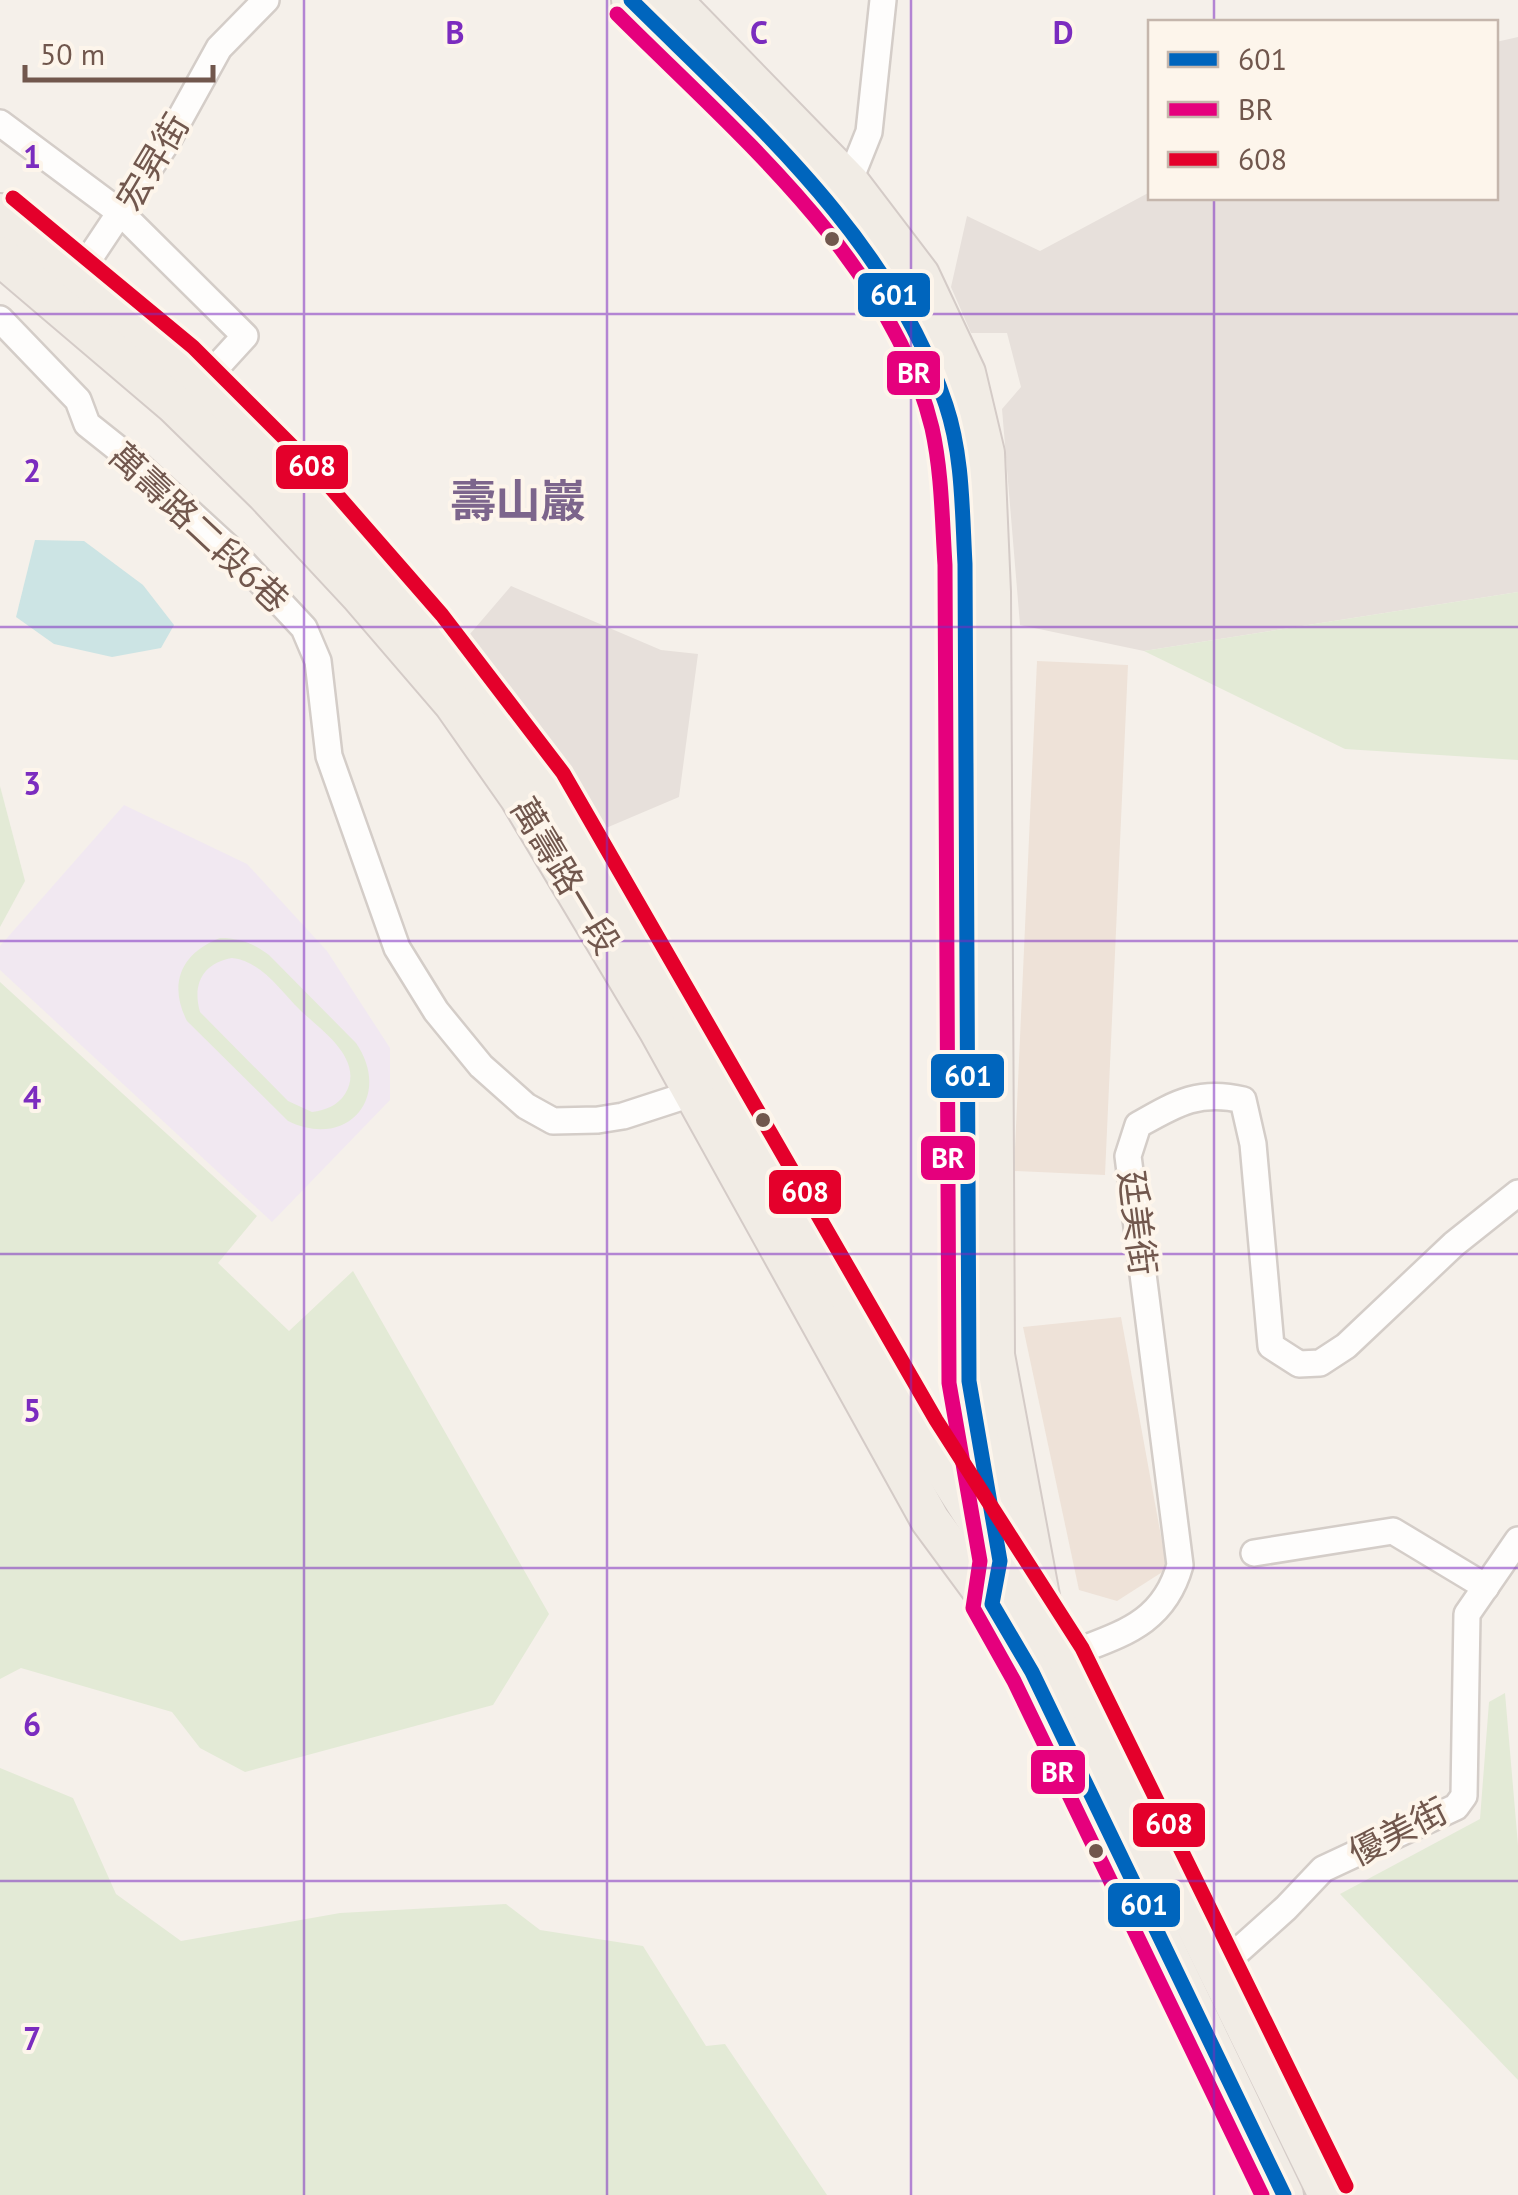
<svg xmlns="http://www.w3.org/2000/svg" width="1518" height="2195" viewBox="0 0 1518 2195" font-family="'PT Sans','Noto Sans TC',sans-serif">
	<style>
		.residential { fill: #eee2d8 }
		.industrial { fill: #e7e0db }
		.education { fill: #f1e8f1 }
		.green { fill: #e3ead6; fill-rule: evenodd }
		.water { fill: #cce4e4 }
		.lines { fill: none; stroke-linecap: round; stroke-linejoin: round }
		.minor-casing { stroke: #d4cdc8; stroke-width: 30 }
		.primary-casing { stroke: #d4cbc7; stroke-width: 42 }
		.minor { stroke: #fefdfc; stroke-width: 25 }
		.primary { stroke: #f1ece5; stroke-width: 38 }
		.bus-1-casing { stroke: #fdf5eb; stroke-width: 22 }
		.bus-2-casing { stroke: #fdf5eb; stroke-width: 22 }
		.bus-3-casing { stroke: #fdf5eb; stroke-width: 22 }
		.bus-1 { stroke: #0065bd; stroke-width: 15 }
		.bus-2 { stroke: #e5007d; stroke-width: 15 }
		.bus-3 { stroke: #e4002b; stroke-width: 15 }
		.grid { fill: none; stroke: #7b2cbf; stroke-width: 2.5; stroke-opacity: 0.55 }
		.bus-dot { fill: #71574d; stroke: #fdf5eb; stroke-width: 4 }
		.labels { text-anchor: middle; stroke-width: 8; stroke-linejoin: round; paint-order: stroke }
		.street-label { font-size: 35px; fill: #71574d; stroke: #fdf5eb }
		.district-label { font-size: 45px; font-weight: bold; fill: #7c658c; stroke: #fdf5eb }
		.grid-label { font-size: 32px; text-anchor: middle; font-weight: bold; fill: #7b2cbf; stroke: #fdf5eb; stroke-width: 8; stroke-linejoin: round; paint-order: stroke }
		.line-badge { stroke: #fdf5eb; stroke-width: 4 }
		.badge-label { font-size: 28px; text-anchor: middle; font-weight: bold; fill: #fff }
	</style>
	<rect width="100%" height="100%" fill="#f5f0ea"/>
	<g class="residential">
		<polygon points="1037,661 1128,665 1105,1175 1014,1171"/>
		<polygon points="1121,1317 1167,1569 1117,1601 1079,1590 1023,1327"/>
	</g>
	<g class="industrial">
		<polygon points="1518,37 1518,592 1144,651 1020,625 1002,409 1021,387 1007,333 971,333 951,287 967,216 1040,251 1150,192 1150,198 1496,198 1496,42"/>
		<polygon points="511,586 661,650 698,654 679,797 606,828 464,641"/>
	</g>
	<polygon class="education" points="124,805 247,864 327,951 390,1048 390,1100 272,1222 0,970 0,946"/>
	<g class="green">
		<polygon points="1518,592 1518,760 1345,749 1144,651"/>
		<polygon points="0,786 25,881 0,927"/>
		<path d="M220,938C240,938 253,943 269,955L356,1043C393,1097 347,1150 288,1121L187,1021C168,984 181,953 220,938ZM232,958C261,961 280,990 300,1010C321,1030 366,1060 345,1094C337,1106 326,1110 312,1112L288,1101L200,1012C192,984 203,963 232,958Z"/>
		<polygon points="0,982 257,1216 218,1263 289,1331 353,1271 549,1614 493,1705 245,1772 200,1748 172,1712 21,1668 0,1679"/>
		<polygon points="1505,1693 1518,1845 1518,2080 1340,1894 1480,1819 1489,1702"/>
		<polygon points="0,1768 73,1798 116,1894 181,1941 340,1913 506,1904 540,1930 643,1946 706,2046 725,2044 827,2195 0,2195"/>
	</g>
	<polygon class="water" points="35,540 84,541 143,585 174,625 161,648 112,657 54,644 16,617"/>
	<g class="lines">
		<defs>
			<g id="minor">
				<polyline points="0,123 122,214 245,336 202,383"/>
				<polyline points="845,192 869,132 883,0"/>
				<polyline points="77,277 167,142 219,48 266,0"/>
				<polyline points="0,319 78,400 87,424 136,463 232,551 304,628 318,661 329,756 397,948 436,1011 481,1066 526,1106 553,1121 598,1120 623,1116 706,1089"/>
				<polyline points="1254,1553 1393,1531 1486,1587"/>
				<path d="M1050,1663C1107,1636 1161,1633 1180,1565L1128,1156L1138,1125C1175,1104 1199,1089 1243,1100L1253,1144L1271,1346L1299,1364L1320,1363L1346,1346L1454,1244L1518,1193"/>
				<polyline points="1218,1969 1286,1908 1323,1869 1456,1807 1464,1796 1467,1614 1518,1540"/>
			</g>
			<g id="primary">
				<polyline points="631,0 836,210 889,284 925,350 946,407 958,466 965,564 966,865"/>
				<polyline points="672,0 850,183 920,275 966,373 985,453 991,592 995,1355 1043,1612"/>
				<path d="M0,213C68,270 141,324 204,385C331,508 445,642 547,785L919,1430L1064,1657L1328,2195"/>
				<polyline points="0,256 174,404 266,494 361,596 453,703 519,797 659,1031 930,1520 992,1604 1032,1672 1284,2195"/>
				<polyline points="968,1305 969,1381 998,1547"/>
			</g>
		</defs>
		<use href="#minor" class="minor-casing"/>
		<use href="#primary" class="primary-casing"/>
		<use href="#minor" class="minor"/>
		<use href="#primary" class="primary"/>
		<defs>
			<path id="bus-1" d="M631,0C752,120 891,239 946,405C963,456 962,511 965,564L969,1381L1000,1561L992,1604L1032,1672L1284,2195"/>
			<path id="bus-2" d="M617,14C733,130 892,262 932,428C942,473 942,519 945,565L949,1383L980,1561L973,1608L1014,1681L1262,2195"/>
			<polyline id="bus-3" points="13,198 193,347 311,465 442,615 563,773 936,1420 1082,1648 1346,2186"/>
		</defs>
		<use href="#bus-1" class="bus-1-casing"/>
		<use href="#bus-2" class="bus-2-casing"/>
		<use href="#bus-3" class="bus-3-casing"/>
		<use href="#bus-1" class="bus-1"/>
		<use href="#bus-2" class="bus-2"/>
		<use href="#bus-3" class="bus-3"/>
	</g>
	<path class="grid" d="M304,0V2195M607,0V2195M911,0V2195M1214,0V22M1214,198V2195M0,314H1518M0,627H1518M0,941H1518M0,1254H1518M0,1568H1518M0,1881H1518"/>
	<g class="bus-dot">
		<circle cx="832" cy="239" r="9"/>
		<circle cx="763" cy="1120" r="9"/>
		<circle cx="1096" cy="1851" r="9"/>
	</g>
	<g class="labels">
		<g class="street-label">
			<text transform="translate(153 162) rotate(-59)" y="12">宏昇街</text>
			<text transform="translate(199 528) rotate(43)" y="12">萬壽路二段6巷</text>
			<text transform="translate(565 876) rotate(59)" y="12">萬壽路一段</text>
			<text transform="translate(1137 1223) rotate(83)" y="12">廷美街</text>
			<text transform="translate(1398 1832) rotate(-27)" y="12">優美街</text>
		</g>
		<g class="district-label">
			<text x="518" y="517">壽山巖</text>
		</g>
	</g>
	<g class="grid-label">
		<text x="455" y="44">B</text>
		<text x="759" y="44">C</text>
		<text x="1063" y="44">D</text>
		<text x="32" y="168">1</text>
		<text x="32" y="482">2</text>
		<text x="32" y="795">3</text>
		<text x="32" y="1109">4</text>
		<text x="32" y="1422">5</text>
		<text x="32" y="1736">6</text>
		<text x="32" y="2050">7</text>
	</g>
	<g class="line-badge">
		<rect x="856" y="271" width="76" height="48" rx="10" fill="#0065bd"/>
		<rect x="885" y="349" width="57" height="48" rx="10" fill="#e5007d"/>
		<rect x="274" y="443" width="76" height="48" rx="10" fill="#e4002b"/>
		<rect x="929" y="1052" width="77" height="48" rx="10" fill="#0065bd"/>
		<rect x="919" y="1134" width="58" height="48" rx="10" fill="#e5007d"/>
		<rect x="767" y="1168" width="76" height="48" rx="10" fill="#e4002b"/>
		<rect x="1029" y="1748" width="58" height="48" rx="10" fill="#e5007d"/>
		<rect x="1131" y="1801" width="76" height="48" rx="10" fill="#e4002b"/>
		<rect x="1106" y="1881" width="76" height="48" rx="10" fill="#0065bd"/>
	</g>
	<g class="badge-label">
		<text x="894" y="305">601</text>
		<text x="914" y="383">BR</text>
		<text x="312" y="476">608</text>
		<text x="968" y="1086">601</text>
		<text x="948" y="1168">BR</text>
		<text x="805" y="1202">608</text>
		<text x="1058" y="1782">BR</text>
		<text x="1169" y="1834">608</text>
		<text x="1144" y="1915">601</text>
	</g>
	<rect x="1148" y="20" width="350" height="180" fill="#fdf5eb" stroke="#c5b6ac" stroke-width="2.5"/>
	<rect x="1168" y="52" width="50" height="15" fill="#0065bd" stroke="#c5b6ac" stroke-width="2.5"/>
	<text x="1238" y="70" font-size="30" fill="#71574d">601</text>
	<rect x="1168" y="102" width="50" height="15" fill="#e5007d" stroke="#c5b6ac" stroke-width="2.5"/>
	<text x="1238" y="120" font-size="30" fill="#71574d">BR</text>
	<rect x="1168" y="152" width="50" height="15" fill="#e4002b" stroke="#c5b6ac" stroke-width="2.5"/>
	<text x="1238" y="170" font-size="30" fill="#71574d">608</text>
	<path d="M25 65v15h188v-15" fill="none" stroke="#71574d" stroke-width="5"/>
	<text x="40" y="65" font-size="30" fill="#71574d" stroke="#fdf5eb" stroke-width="8" paint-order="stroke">50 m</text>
</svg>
